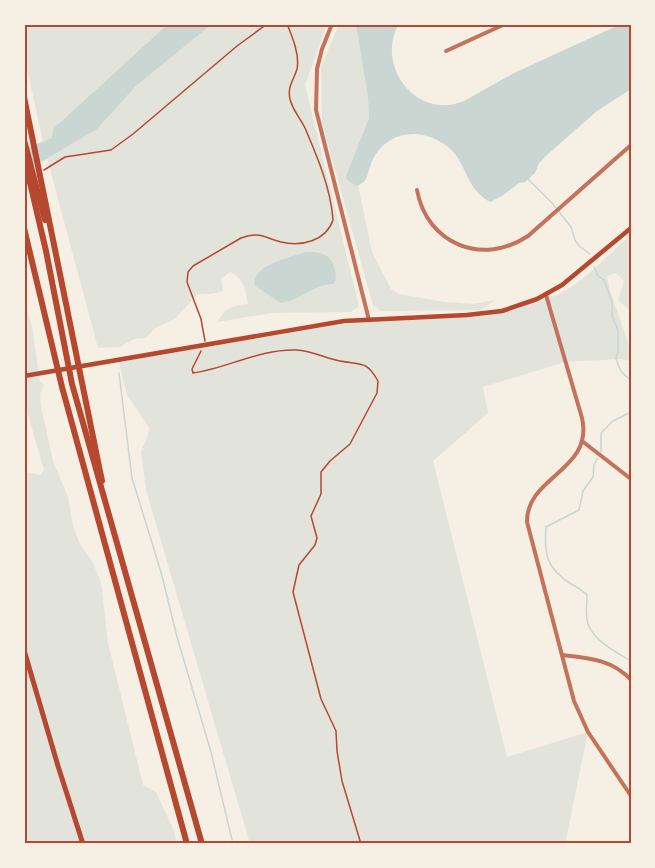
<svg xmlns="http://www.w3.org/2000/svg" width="655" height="868" viewBox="0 0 655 868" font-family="'Roboto Condensed',sans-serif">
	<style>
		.green { fill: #e2e4dc }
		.water { fill: #c9d6d2 }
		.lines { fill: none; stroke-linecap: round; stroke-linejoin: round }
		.stream { stroke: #c9d6d2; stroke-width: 1.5 }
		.path { stroke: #b5482f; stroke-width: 1.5 }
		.minor { stroke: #c5725c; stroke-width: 4 }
		.secondary { stroke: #b5482f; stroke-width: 4.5 }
		.primary { stroke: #b5482f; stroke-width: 5 }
		.motorway { stroke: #b5482f; stroke-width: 6 }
		.neatline { fill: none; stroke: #b5482f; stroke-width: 2 }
	</style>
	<rect width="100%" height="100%" fill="#f6efe4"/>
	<g class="green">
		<polygon points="24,24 168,24 53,129 53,138 43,142 24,55"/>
		<path d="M212,24H327L305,85L359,306L351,312L272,313L217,322C225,308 233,305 248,304C246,291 243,277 230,272L221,279L223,291L211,294H198L175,319L155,328L146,338L134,339L120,347L98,348L47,158L97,129L136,86Z"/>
		<polygon points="339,24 356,24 368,98 369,118 346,176 358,185 372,252 391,289 399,294 445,302 472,304 496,300 480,310 381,311 373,305 322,123 321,67"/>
		<path d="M631,234V312L618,300L624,281L616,273L607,276L609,287L631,351V362L621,359L565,362L483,387L488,413L433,461L507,757L588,732L565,844H250L146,490L141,452L150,429L127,395L118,359L202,348L369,320L437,317L507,310L550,292L552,297C580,287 609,254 631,234Z"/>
		<polygon points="24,299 32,327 40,381 44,385 40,394 41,406 53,461 68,497 73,526 80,544 92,561 101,582 108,643 143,785 156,792 174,831 177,844 24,844 24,472 40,475 44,470 24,401"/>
	</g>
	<g class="water">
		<polygon points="168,24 212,24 136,86 97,129 43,161 24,168 24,149 52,138 53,129"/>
		<path d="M356,24H399C375,64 415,121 464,101L514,73L621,24H631V89L597,111L547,155L539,163L535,173L525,182L519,183L502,196L490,202C460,185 470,156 437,140C413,128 386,134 373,159C367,170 370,181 357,186L347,180L346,176L369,118L368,98Z"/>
		<path d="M305,252C319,251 332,254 335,270C336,276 336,279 334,284C310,285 304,299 281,303L255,286C250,265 290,258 305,252Z"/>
	</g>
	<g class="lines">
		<g class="stream">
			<polyline points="528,179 552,203 571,227 575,240 579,246 590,254"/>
			<path d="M594,267L598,276L604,280L612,302V316L618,330V353L616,358C619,369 621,373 631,380"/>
			<polyline points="119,373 132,478 161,572 177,637 211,752 233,844"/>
			<polyline points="601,452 601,433 613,421 631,412"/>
			<path d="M598,458L594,465L593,477L583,491L579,510L546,527C544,554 546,568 571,584C577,587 582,590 587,595C587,605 585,614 588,624C594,641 616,652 631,661"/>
		</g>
		<g class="path">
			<polyline points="44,170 65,157 111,150 133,134 237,46 267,24"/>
			<path d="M205,341L201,319L187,282L188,272L193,266L241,238C259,231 265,238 281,242C301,247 326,241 333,220C331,189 317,156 305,128C300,118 292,109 290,99C287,86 294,80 297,69C300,55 292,36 287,24"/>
			<path d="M201,351L192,369L193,373C228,368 259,349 296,350C313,351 325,358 340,361C361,365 366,360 378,381L377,393L350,444L330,461L321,472V494L311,516L317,538L315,545L299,565L293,592L321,699L336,731L337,751L342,781L361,844"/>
		</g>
		<g class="minor">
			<polyline points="332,24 322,49 317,69 316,110 369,320"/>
			<polyline points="446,51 505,24"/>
			<path d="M417,190C427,245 483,266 528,236L631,145"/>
			<path d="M546,295L582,418C594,471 526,476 527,522L574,701L588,732L631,796"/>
			<polyline points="582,441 631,479"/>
			<path d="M562,655C588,658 612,659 631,680"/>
		</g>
		<polyline class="secondary" points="24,376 344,321 467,315 502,311 537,299 562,285 631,228"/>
		<polyline class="primary" points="24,650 58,766 83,844"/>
		<g class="motorway">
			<polyline points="24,97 102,481"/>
			<polyline points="24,140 45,220"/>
			<polyline points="24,157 46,251 72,384 202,844"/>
			<polyline points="24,228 62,387 187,844"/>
		</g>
	</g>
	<rect width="655" height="868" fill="none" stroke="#f6efe4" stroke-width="51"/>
	<rect x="26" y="26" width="604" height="816" class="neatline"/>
</svg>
